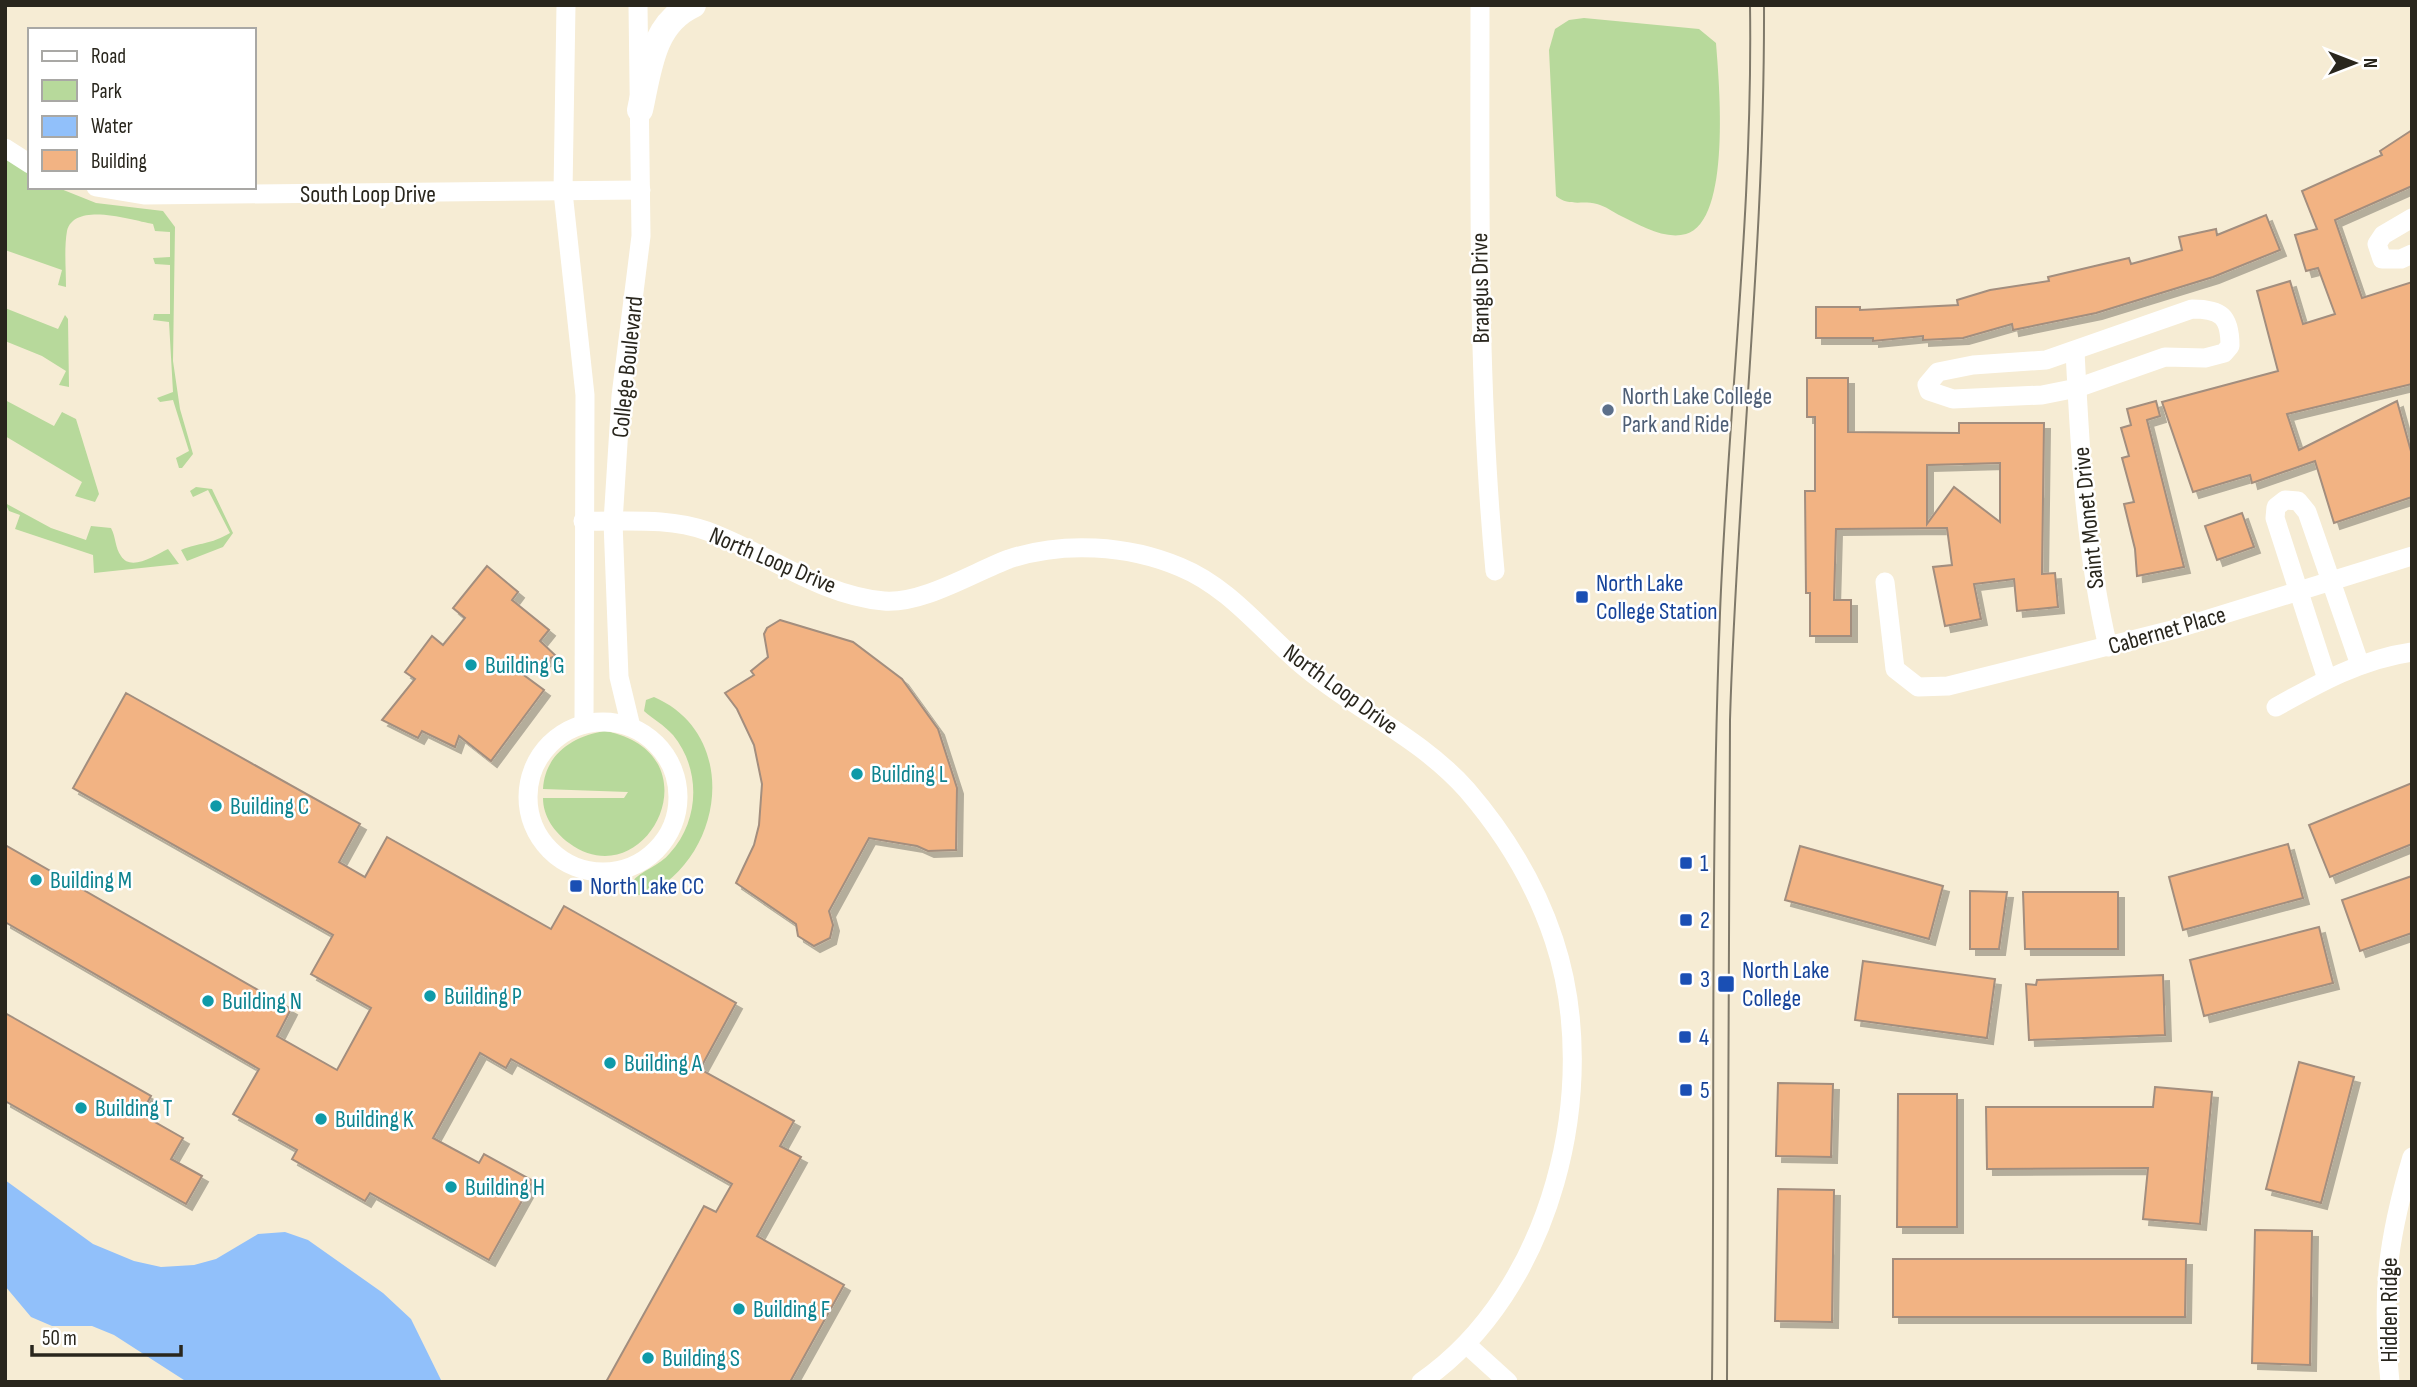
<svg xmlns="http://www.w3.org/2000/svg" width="2417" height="1387" viewBox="0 0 2417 1387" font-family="'Sofia Sans Condensed',sans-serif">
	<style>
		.green { fill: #b7d99b }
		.water { fill: #91c0fa }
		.building { fill: #f2b383; stroke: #a38e7e; stroke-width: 2; fill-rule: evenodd; filter: url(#shadow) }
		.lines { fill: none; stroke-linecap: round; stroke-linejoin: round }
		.minor { stroke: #fff; stroke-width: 19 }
		.secondary { stroke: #fff; stroke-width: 26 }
		.tram { stroke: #7f796a; stroke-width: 2 }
		.service-dot { fill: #5c6f8a; stroke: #fff; stroke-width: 2.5 }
		.transit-dot { fill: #1a4fb4; stroke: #fff; stroke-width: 2.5 }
		.culture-dot { fill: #0f9aa8; stroke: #fff; stroke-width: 2.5 }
		.labels { text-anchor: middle; stroke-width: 5; stroke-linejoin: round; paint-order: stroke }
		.street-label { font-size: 24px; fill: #29261d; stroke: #fff }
		.service-label { font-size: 24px; fill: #4e5e75; stroke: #fff; text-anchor: start }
		.transit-label { font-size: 24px; fill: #164399; stroke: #fff; text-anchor: start }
		.culture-label { font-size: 24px; fill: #0d838f; stroke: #fff; text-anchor: start }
	</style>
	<defs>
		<filter id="shadow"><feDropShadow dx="6" dy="6" stdDeviation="0" flood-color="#0004"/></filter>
	</defs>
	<rect width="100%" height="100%" fill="#f6ecd4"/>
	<g class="green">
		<path d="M1584,18L1699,29L1716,43C1719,82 1732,221 1686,234C1664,240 1640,225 1621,216C1613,212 1605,206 1597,204C1582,200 1569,207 1556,196L1549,50L1555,29L1569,20Z"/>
		<path d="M5,156L30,172V187H56L96,203L163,211L175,227L173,361L180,409L193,454L182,468H179L176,458L189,451L173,400L160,402L157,398L173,392L169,322L153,320L154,314H170V265L155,264L153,258L170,257V232L155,231L153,224C132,220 74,201 67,231C64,248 66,269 66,287L58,285L62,270L5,250Z"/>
		<polygon points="5,308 58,329 65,315 68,319 69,387 59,385 66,371 42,356 5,341"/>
		<polygon points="5,400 54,426 62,412 76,419 99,494 95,502 75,496 82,482 5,436"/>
		<path d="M196,487L212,489L233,533L223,547L187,561L181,550C200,542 210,545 230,533L208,490L193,497L190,491Z"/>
		<path d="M5,503L51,528L86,540L91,526L111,528C116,537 115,548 121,556C131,572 155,555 168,549L179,564L94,573L93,555L15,529L20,515L9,511Z"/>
		<path d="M654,697C742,735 724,861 643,896L633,893L632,882C641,870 660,866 670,853C700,820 701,769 673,735C664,725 653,719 644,711L646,700Z"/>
		<path d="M605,731C720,753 646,900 569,843C554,832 543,816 543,798H624L628,792L543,789C545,754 573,736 605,731Z"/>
	</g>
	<polygon class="water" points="5,1180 93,1244 134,1261 161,1267 194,1265 216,1259 258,1234 285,1232 308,1240 383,1293 411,1319 442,1382 187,1382 114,1335 92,1326 52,1326 31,1317 5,1286"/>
	<g class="building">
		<polygon points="2412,130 2412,186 2335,220 2362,298 2412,282 2412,384 2287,414 2299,450 2397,401 2412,455 2412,497 2334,523 2315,461 2252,483 2250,475 2193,492 2162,402 2278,371 2257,291 2290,281 2303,324 2335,314 2318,268 2306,271 2295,235 2317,229 2302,191 2382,155 2380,151"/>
		<polygon points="2266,215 2280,250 2213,277 2096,313 2013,330 2012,324 1963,338 1923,340 1923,336 1873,341 1873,338 1816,338 1816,307 1860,307 1860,310 1958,305 1957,300 1990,290 2049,281 2048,277 2129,258 2131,264 2182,250 2179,237 2216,229 2217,235"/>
		<path d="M1807,378H1848V432L1959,433V423H2044L2042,574L2055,573L2058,607L2017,611L2014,579L1974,584L1981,619L1945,626L1933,567L1952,565L1947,528L1836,529L1834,600H1851V636H1810V593H1806L1805,491H1815V417H1807ZM2000,463V522L1954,487L1927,524V465Z"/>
		<polygon points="2156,401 2160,416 2147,420 2184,567 2137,576 2135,549 2124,504 2134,502 2122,458 2129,456 2121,428 2131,425 2127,409"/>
		<polygon points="2242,513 2254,547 2217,560 2205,526"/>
		<polygon points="487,566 518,592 512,600 549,630 540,641 556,656 517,670 544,690 491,761 459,736 455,747 422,731 418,738 382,720 415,679 405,672 432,636 443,645 465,618 453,608"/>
		<polygon points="780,620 853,642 902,679 938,729 957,788 956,850 928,851 917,846 869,838 829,911 833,925 830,938 814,946 798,936 796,924 736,883 754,845 759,825 762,784 754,745 737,709 725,693 754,675 751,671 768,657 764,634 767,628"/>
		<polygon points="126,693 360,824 339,862 365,877 387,837 551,929 564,906 736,1003 700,1069 794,1121 780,1146 801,1157 757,1236 844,1285 790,1382 606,1382 704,1206 716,1212 732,1184 511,1059 506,1068 480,1053 433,1138 479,1163 484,1154 533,1181 489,1260 370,1193 365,1201 292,1159 297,1150 233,1114 259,1069 5,922 5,845 291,1009 277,1036 337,1070 371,1008 311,974 333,935 73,788"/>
		<polygon points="2412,783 2412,844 2330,877 2309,825"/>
		<polygon points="2288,844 2303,898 2183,930 2169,877"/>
		<polygon points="1800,846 1943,886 1929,939 1785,900"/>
		<polygon points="2412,876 2412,933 2360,951 2342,900"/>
		<polygon points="1970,891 2007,892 1999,949 1970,949"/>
		<polygon points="2023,892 2118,892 2118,949 2025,949"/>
		<polygon points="2319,927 2333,983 2204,1016 2190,960"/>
		<polygon points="1863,961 1995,979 1987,1038 1855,1020"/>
		<polygon points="2163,975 2165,1035 2029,1040 2026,984 2036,985 2037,980"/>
		<polygon points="5,1013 151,1096 141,1114 183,1138 171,1159 202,1176 186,1204 5,1101"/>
		<polygon points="2299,1062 2354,1077 2321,1203 2266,1189"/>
		<polygon points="1778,1083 1833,1084 1831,1157 1776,1156"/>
		<polygon points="2155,1087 2212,1092 2200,1224 2143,1219 2148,1168 1987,1169 1986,1107 2153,1107"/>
		<polygon points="1898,1094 1957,1094 1957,1227 1897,1227"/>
		<polygon points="1778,1189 1834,1190 1832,1322 1775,1321"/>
		<polygon points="2255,1230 2312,1231 2310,1365 2252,1363"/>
		<polygon points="1893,1259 2186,1259 2185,1317 1893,1317"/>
	</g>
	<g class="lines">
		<g class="minor">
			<polyline points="566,5 563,192 585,395 584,723"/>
			<path d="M1480,5C1480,194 1477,382 1495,571"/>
			<polyline points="5,148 30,164"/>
			<polyline points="96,187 144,195 641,190"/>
			<polyline points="2412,218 2383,235 2377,244 2382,259 2401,259 2412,254"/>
			<path d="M2192,309C2221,309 2230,316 2230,346L2224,353L2205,358L2165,357L2077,388L2042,395L1953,399L1929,391L1927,385L1938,372L1973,365L2046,360Z"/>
			<path d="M2075,351C2080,451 2085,549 2108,647"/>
			<path d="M583,521C625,522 667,517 707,531C767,553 819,595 884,601C923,604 974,572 1009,559C1063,541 1128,545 1180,567C1229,587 1262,631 1302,665C1355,710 1420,737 1467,790C1505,834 1536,886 1554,940C1603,1088 1552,1292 1421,1382"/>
			<polyline points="1885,582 1895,669 1918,687 1948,686 2176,629 2412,556"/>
			<polyline points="2327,679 2275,518 2276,507 2285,500 2298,501 2307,512 2360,665"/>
			<path d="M2276,707C2319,683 2362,659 2412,652"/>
			<circle cx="603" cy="797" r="75"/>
			<polyline points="631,727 619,677 613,522 621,396 641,236 638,5"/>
			<polyline points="1466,1344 1508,1382"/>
			<path d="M2390,1382C2381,1294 2387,1241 2412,1157"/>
		</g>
		<path class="secondary" d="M640,110C649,70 652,24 693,5"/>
		<g class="tram">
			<path d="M1712,1382C1715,1126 1710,869 1720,613C1728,410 1753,209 1750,5"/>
			<path d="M1727,1382L1730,720C1737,481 1765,244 1764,5"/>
		</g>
	</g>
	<circle class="service-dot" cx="1608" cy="410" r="7"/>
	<g class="transit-dot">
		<rect x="1575" y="590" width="14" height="14" rx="3.5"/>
		<rect x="1679" y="856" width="14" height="14" rx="3.5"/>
		<rect x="569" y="879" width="14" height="14" rx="3.5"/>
		<rect x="1679" y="913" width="14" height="14" rx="3.5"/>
		<rect x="1679" y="972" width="14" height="14" rx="3.5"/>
		<rect x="1717" y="975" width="18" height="18" rx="3.5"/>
		<rect x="1678" y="1030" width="14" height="14" rx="3.5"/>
		<rect x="1679" y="1083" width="14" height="14" rx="3.5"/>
	</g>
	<g class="culture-dot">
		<circle cx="471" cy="665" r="7"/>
		<circle cx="857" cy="774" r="7"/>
		<circle cx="216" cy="806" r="7"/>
		<circle cx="36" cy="880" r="7"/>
		<circle cx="430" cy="996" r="7"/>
		<circle cx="208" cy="1001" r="7"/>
		<circle cx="610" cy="1063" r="7"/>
		<circle cx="81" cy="1108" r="7"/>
		<circle cx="321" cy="1119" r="7"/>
		<circle cx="451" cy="1187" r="7"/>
		<circle cx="739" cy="1309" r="7"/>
		<circle cx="648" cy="1358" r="7"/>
	</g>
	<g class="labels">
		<g class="street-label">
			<text x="368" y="202">South Loop Drive</text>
			<text transform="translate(1480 288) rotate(-91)" y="8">Brangus Drive</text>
			<text transform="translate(627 367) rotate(-84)" y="8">College Boulevard</text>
			<text transform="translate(2088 518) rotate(-96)" y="8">Saint Monet Drive</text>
			<text transform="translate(773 560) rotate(23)" y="8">North Loop Drive</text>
			<text transform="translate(2167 630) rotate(-16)" y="8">Cabernet Place</text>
			<text transform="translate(1341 689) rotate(36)" y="8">North Loop Drive</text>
			<text transform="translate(2389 1310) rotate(-90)" y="8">Hidden Ridge</text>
		</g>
		<g class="service-label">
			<text x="1622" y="404">North Lake College<tspan x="1622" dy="28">Park and Ride</tspan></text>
		</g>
		<g class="transit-label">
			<text x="1596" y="591">North Lake<tspan x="1596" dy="28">College Station</tspan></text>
			<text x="1700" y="871">1</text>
			<text x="590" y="894">North Lake CC</text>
			<text x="1700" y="928">2</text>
			<text x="1742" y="978">North Lake<tspan x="1742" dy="28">College</tspan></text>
			<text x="1700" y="987">3</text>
			<text x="1699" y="1045">4</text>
			<text x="1700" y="1098">5</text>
		</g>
		<g class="culture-label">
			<text x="485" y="673">Building G</text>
			<text x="871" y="782">Building L</text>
			<text x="230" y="814">Building C</text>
			<text x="50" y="888">Building M</text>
			<text x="444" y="1004">Building P</text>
			<text x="222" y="1009">Building N</text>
			<text x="624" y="1071">Building A</text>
			<text x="95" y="1116">Building T</text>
			<text x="335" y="1127">Building K</text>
			<text x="465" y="1195">Building H</text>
			<text x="753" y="1317">Building F</text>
			<text x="662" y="1366">Building S</text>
		</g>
	</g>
	<rect width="2417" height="1387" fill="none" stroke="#29261d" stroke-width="14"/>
	<rect x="28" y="28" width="228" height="161" fill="#ffffff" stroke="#a9a8a5" stroke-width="2"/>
	<rect x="42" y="51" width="35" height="10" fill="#ffffff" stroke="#a9a8a5" stroke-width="2"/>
	<text x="91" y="63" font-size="21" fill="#29261d">Road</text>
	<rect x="42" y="80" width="35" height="21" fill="#b7d99b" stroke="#a9a8a5" stroke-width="2"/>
	<text x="91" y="98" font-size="21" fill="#29261d">Park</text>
	<rect x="42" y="116" width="35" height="21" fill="#91c0fa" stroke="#a9a8a5" stroke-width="2"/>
	<text x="91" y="133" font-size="21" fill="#29261d">Water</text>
	<rect x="42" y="150" width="35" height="21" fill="#f2b383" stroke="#a9a8a5" stroke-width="2"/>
	<text x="91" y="168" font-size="21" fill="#29261d">Building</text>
	<g transform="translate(2354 63) rotate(90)" stroke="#ffffff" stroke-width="5" paint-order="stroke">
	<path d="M0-5L12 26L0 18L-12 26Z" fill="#29261d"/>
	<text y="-10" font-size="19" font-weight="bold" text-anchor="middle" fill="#29261d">N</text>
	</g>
	<path d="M32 1345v10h149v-10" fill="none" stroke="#29261d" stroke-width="3.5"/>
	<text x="42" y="1345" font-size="21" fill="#29261d" stroke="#ffffff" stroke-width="5" paint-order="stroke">50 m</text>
</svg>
